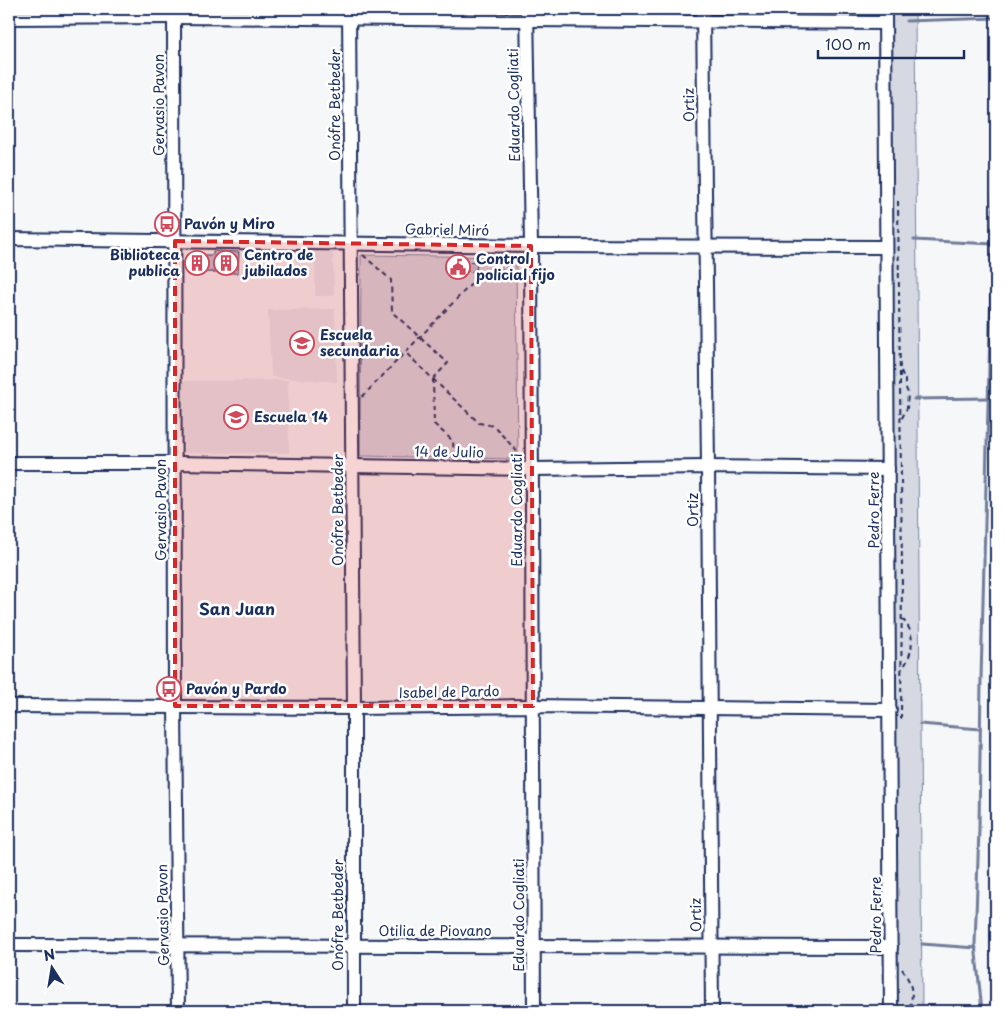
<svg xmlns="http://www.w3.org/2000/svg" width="1005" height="1020" viewBox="0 0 1005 1020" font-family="'Playpen Sans',sans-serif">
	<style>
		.built { fill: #e6e8ee }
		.green { fill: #d6d9e2; stroke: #7884a0 }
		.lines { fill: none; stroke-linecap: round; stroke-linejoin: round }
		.stream { stroke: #707c99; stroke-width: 3 }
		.building { fill: #c0c4d3; stroke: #1b2f5e }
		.minor-casing { stroke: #1b2f5e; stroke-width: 16 }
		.path { stroke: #1b2f5e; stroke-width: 2; stroke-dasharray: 5 4; stroke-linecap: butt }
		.minor { stroke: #fff; stroke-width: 12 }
		.marked { fill: #d62828; fill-opacity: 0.2; stroke: #d62828; stroke-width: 4; stroke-dasharray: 10 6; stroke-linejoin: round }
		.labels { text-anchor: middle; stroke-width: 5; stroke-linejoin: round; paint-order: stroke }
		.street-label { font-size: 14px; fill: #1b2f5e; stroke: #fff }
		.poi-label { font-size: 14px; font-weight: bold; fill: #1b2f5e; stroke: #fff; text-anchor: start }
		.quarter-label { font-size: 16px; font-weight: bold; fill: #1b2f5e; stroke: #fff }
	</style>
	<rect width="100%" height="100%" fill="#f6f7f9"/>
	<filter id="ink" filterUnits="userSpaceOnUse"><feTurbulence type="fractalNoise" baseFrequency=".02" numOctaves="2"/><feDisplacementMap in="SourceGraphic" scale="10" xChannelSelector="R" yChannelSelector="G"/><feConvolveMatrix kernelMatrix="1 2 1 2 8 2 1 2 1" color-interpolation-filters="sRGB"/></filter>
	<g filter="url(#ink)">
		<g class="built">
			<polygon points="315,252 333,252 334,296 315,296"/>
			<polygon points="335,309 337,382 271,377 268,310"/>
			<polygon points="288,380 289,453 184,453 183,381"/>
		</g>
		<g class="green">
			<polygon points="887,9 915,9 922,1011 896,1011"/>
			<polygon points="361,255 516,257 518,459 360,456"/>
		</g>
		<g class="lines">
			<g class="stream">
				<polyline points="906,21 996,18"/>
				<polyline points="914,240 993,244"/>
				<polyline points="914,399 989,398"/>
				<polyline points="920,724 980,729"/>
				<polyline points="922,944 976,948"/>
				<polyline points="982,1011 975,944 979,829 981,679 996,95"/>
			</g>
		</g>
		<g class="building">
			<polygon points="213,251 239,252 238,273 213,273 213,272 187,273 187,255 213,255"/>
			<polygon points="453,260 477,262 476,272 463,271 463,273 453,273"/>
		</g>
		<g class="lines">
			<defs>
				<g id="minor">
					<polyline points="174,9 175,706 178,1011"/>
					<polyline points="349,9 354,708 354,1011"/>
					<polyline points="527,9 531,246 534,1011"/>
					<polyline points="703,9 708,467 712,1011"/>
					<polyline points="885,9 891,1011"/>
					<polyline points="9,18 174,17 885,23"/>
					<polyline points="9,239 531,246 885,247"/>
					<polyline points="9,463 176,463 532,469 708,467 888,469"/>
					<polyline points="9,706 354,708 533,706 890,710"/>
					<polyline points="9,945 891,947"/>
				</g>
			</defs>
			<use href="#minor" class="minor-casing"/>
			<g class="path">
				<polyline points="898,201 902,568 901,721"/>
				<polyline points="363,255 391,280 392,312 448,363 433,379 405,352"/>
				<polyline points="901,371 905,380 905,386 908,393 907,408 902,418"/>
				<polyline points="433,379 479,423 494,426 521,456"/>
				<polyline points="433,379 434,424 453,441 454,457"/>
				<polyline points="362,397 475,280 489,280 517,257"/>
				<path d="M902,619C917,632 913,655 902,669"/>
				<path d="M902,969C912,983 915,996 908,1011"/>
			</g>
			<use href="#minor" class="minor"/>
		</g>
	</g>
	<path class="marked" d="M175,241L531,246L533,706H175Z"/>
	<defs>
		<symbol id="bus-ring" viewBox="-11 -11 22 22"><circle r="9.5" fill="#fff" stroke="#d1495b" stroke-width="1.5"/><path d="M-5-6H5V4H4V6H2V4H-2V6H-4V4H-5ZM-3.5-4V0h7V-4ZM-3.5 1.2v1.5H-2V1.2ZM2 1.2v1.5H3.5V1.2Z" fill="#d1495b"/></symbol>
		<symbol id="building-ring" viewBox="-11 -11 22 22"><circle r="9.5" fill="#fff" stroke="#d1495b" stroke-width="1.5"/><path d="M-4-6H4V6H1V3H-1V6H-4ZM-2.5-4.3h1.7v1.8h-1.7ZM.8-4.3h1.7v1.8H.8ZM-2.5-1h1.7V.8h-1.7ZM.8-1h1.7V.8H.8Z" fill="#d1495b"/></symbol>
		<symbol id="civic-ring" viewBox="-11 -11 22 22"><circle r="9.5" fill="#fff" stroke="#d1495b" stroke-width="1.5"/><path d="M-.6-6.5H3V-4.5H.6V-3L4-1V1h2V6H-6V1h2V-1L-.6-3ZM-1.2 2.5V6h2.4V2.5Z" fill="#d1495b"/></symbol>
		<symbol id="school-ring" viewBox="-11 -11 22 22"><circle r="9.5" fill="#fff" stroke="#d1495b" stroke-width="1.5"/><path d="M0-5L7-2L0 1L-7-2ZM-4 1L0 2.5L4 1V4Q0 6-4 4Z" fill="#d1495b"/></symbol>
	</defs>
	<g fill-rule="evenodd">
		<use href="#bus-ring" x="153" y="210" width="28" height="28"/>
		<use href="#building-ring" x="183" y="249" width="28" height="28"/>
		<use href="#building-ring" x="212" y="249" width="28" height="28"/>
		<use href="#civic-ring" x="444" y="253" width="28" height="28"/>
		<use href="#school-ring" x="288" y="329" width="28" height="28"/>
		<use href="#school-ring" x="222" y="403" width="28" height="28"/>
		<use href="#bus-ring" x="155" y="675" width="28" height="28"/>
	</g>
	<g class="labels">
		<g class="street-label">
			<text transform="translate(159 105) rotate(-90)" y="5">Gervasio Pavon</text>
			<text transform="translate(335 105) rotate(-90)" y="5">Onófre Betbeder</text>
			<text transform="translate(514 105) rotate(-91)" y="5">Eduardo Cogliati</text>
			<text transform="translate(689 105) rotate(-91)" y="5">Ortiz</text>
			<text transform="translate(447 230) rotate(1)" y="5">Gabriel Miró</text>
			<text transform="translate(449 452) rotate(1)" y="5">14 de Julio</text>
			<text transform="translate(161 510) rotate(-90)" y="5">Gervasio Pavon</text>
			<text transform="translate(338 510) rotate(-90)" y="5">Onófre Betbeder</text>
			<text transform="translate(517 510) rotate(-90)" y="5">Eduardo Cogliati</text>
			<text transform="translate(693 510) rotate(-90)" y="5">Ortiz</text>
			<text transform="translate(874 510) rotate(-90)" y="5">Pedro Ferre</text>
			<text transform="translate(449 692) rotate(-1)" y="5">Isabel de Pardo</text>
			<text transform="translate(163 915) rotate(-91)" y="5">Gervasio Pavon</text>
			<text transform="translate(338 915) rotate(-90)" y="5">Onófre Betbeder</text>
			<text transform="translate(519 915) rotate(-90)" y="5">Eduardo Cogliati</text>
			<text transform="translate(696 915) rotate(-91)" y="5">Ortiz</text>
			<text transform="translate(876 915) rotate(-90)" y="5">Pedro Ferre</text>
			<text x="435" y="936">Otilia de Piovano</text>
		</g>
		<g class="poi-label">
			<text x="184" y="229">Pavón y Miro</text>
			<text x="180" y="260" text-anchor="end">Biblioteca<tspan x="180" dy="16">publica</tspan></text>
			<text x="244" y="260">Centro de<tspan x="244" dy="16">jubilados</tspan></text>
			<text x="476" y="264">Control<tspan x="476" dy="16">policial fijo</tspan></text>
			<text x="320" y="340">Escuela<tspan x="320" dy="16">secundaria</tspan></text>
			<text x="254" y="422">Escuela 14</text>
			<text x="186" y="694">Pavón y Pardo</text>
		</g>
		<g class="quarter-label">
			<text x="237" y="615">San Juan</text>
		</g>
	</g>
	<rect width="1005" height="1020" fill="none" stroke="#fff" stroke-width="30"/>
	<rect x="15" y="15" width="975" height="990" fill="none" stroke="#1b2f5e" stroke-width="2" filter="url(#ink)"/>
	<g transform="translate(52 968) rotate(348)" stroke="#ffffff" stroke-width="4" paint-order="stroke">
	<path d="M0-4L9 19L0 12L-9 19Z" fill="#1b2f5e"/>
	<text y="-8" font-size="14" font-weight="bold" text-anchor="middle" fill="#1b2f5e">N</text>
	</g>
	<path d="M818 50v8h146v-8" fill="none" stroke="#1b2f5e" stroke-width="2.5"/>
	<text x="825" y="50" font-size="15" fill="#1b2f5e" stroke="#ffffff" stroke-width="4" paint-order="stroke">100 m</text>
</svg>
